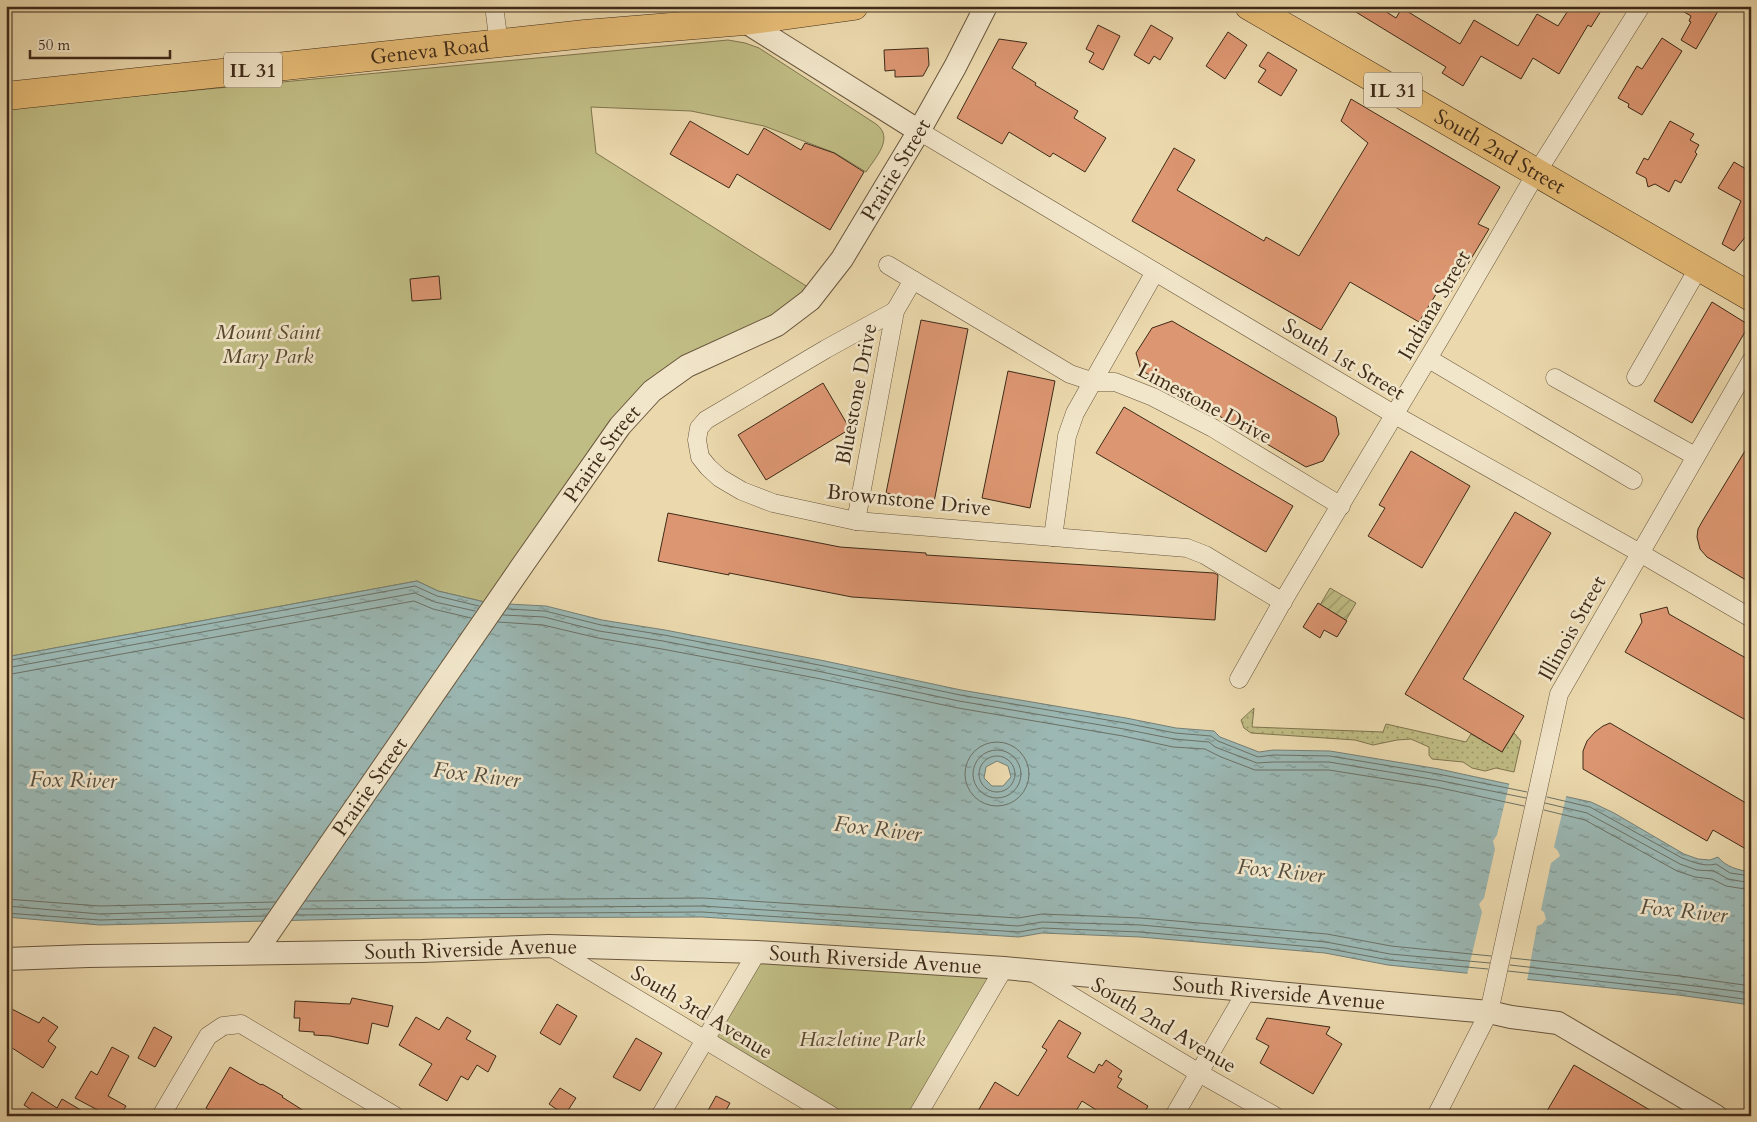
<svg xmlns="http://www.w3.org/2000/svg" width="1757" height="1122" viewBox="0 0 1757 1122" font-family="Cardo,serif">
	<style>
		.grass { fill: url(#grass-dots); stroke: #7f744e }
		.park { fill: #c0bd84; stroke: #7f744e }
		.garden { fill: url(#garden-furrows); stroke: #7f744e }
		.water { fill: url(#water-ripples); stroke: #767f76; fill-rule: evenodd }
		.pier { fill: #ebd9ad }
		.lines { fill: none; stroke-linecap: round; stroke-linejoin: round }
		.shore { stroke: #6c7166; stroke-width: 1 }
		.building { fill: #dc9671; stroke: #3e2a18 }
		.minor-casing { stroke: #69563d; stroke-width: 19 }
		.tertiary-casing { stroke: #69563d; stroke-width: 24 }
		.primary-casing { stroke: #3e2a18; stroke-width: 29 }
		.minor { stroke: #f2e6ca; stroke-width: 18 }
		.tertiary { stroke: #f2e6ca; stroke-width: 22 }
		.primary { stroke: #e6bc76; stroke-width: 28 }
		.labels { text-anchor: middle; stroke-width: 5; stroke-linejoin: round; paint-order: stroke }
		.shield { fill: #f2e6ca; stroke: #74624d; stroke-width: 1 }
		.shield-label { font-size: 20px; font-weight: bold; fill: #3e2a18 }
		.street-label { font-size: 21px; fill: #3e2a18; stroke: #f2e6ca }
		.park-label { font-size: 21px; font-style: italic; fill: #58472e; stroke: #f2e6ca }
		.water-label { font-size: 22px; font-style: italic; fill: #554e3f; stroke: #f2e6ca }
	</style>
	<defs>
		<pattern id="grass-dots" width="8" height="8" patternUnits="userSpaceOnUse" patternTransform="scale(1.25)"><rect width="8" height="8" fill="#c0bd84"/><path d="M2 2h.1M6 6h.1" fill="none" stroke="#9d9a6b" stroke-width="1.8" stroke-linecap="round"/></pattern>
		<pattern id="garden-furrows" width="10" height="10" patternUnits="userSpaceOnUse" patternTransform="scale(1.25)"><rect width="10" height="10" fill="#c0bd84"/><path d="M-1 1l2-2M0 10L10 0M9 11l2-2" fill="none" stroke="#9d9a6b"/></pattern>
		<pattern id="water-ripples" width="26" height="14" patternUnits="userSpaceOnUse" patternTransform="scale(1.25)"><rect width="26" height="14" fill="#9bb8b4"/><path d="M2 4q2-2 4 0t4 0M15 11q2-2 4 0t4 0" fill="none" stroke="#809691"/></pattern>
	</defs>
	<rect width="100%" height="100%" fill="#ebd9ad"/>
	<filter id="stains"><feTurbulence type="fractalNoise" baseFrequency=".004" numOctaves="4"/><feColorMatrix values="0 0 0 0 .2 0 0 0 0 .09 0 0 0 0 .02 0 0 0 .5 -.17"/></filter>
	<radialGradient id="worn" r=".72"><stop offset=".6" stop-color="#630" stop-opacity="0"/><stop offset="1" stop-color="#630" stop-opacity=".3"/></radialGradient>
	<polygon class="grass" points="1254,708 1252,727 1383,732 1386,724 1466,742 1471,734 1502,752 1514,733 1521,741 1514,772 1496,768 1485,771 1472,768 1463,762 1432,759 1429,755 1429,747 1411,739 1397,740 1373,745 1355,740 1251,733 1244,728 1241,720"/>
	<g class="park">
		<path d="M728,40L745,43L759,48L876,124C895,138 875,158 866,172L835,153L764,126L691,111L591,107L596,153L811,289L770,321L685,359L489,603L438,591L417,581L6,657V108Z"/>
		<polygon points="761,953 994,974 912,1116 840,1116 712,1039"/>
	</g>
	<polygon class="garden" points="1330,588 1356,603 1346,620 1320,605"/>
	<path class="water" d="M417,581L438,591L489,603L546,606L602,620L665,630L825,661L961,690L1126,718L1176,728L1214,731L1220,737L1259,752L1273,750L1330,751L1439,769L1591,802L1614,813L1684,854L1698,859L1710,860L1718,857C1726,867 1738,870 1751,872V1005L1678,995L1388,965L1325,953L1140,937L1042,933L1019,937L702,917L393,918L100,925L6,917V657ZM997,761L1008,766L1011,777L1003,786H992L984,778L986,767Z"/>
	<polygon class="pier" points="1510,781 1567,793 1554,847 1558,851 1560,856 1551,863 1541,910 1544,912 1546,919 1542,924 1537,926 1527,981 1467,975 1482,912 1479,904 1484,898 1495,849 1493,841 1497,835"/>
	<g class="lines">
		<g class="shore">
			<polyline points="508,609 545,611 601,625 664,635 824,666 960,695 1125,723 1175,733 1211,736 1218,741 1258,757 1273,755 1330,756 1438,774 1527,792"/>
			<polyline points="503,615 544,617 599,631 663,641 822,672 959,701 1124,729 1174,739 1209,742 1215,747 1257,763 1273,762 1329,762 1437,780 1526,798"/>
			<polyline points="498,622 543,625 598,638 662,649 821,679 958,708 1123,736 1173,747 1205,749 1221,757 1255,770 1329,770 1436,787 1524,806"/>
			<polyline points="6,661 415,586 437,596 479,606"/>
			<polyline points="6,668 415,593 435,602 475,611"/>
			<polyline points="6,675 414,601 433,609 471,618"/>
			<circle cx="997" cy="774" r="32"/>
			<circle cx="997" cy="774" r="24"/>
			<circle cx="997" cy="774" r="18"/>
			<path d="M1547,797L1590,807L1682,858C1693,862 1704,867 1716,864L1730,873L1751,876"/>
			<polyline points="1545,803 1587,813 1680,864 1697,870 1714,871 1728,879 1751,883"/>
			<polyline points="1544,810 1585,820 1677,871 1695,877 1712,879 1726,886 1751,890"/>
			<polyline points="6,899 100,906 275,902"/>
			<polyline points="306,901 703,898 1018,918 1042,914 1141,918 1327,934 1391,946 1491,956"/>
			<polyline points="6,906 100,914 270,909"/>
			<polyline points="301,909 702,906 1018,926 1042,922 1141,925 1326,942 1390,954 1490,963"/>
			<polyline points="6,913 100,920 266,916"/>
			<polyline points="296,915 702,912 1019,932 1042,928 1140,932 1325,948 1389,960 1488,969"/>
			<polyline points="1511,958 1680,976 1751,986"/>
			<polyline points="1510,965 1679,984 1751,993"/>
			<polyline points="1508,971 1678,990 1751,1000"/>
		</g>
	</g>
	<g class="building">
		<polygon points="1346,6 1377,6 1396,18 1402,8 1460,44 1474,20 1518,46 1537,14 1558,26 1571,6 1604,6 1591,27 1588,25 1559,74 1533,58 1521,79 1481,56 1463,86 1442,73 1446,67"/>
		<polygon points="1674,6 1721,6 1696,49 1681,40 1691,22 1689,21 1691,16"/>
		<polygon points="1098,25 1120,36 1103,70 1089,62 1094,53 1086,49"/>
		<polygon points="1151,25 1173,38 1160,60 1154,56 1149,64 1134,55"/>
		<polygon points="1228,32 1247,45 1225,79 1206,66"/>
		<polygon points="1662,38 1682,51 1642,115 1628,107 1629,104 1618,98 1637,66 1642,69"/>
		<polygon points="999,39 1027,43 1012,68 1036,83 1035,85 1078,111 1074,118 1106,138 1085,172 1053,153 1050,157 1009,132 1002,144 957,118"/>
		<polygon points="928,48 929,65 923,76 895,77 895,70 885,71 884,50"/>
		<polygon points="1268,52 1297,70 1281,96 1258,82 1266,70 1259,66"/>
		<polygon points="1351,99 1500,187 1478,224 1489,229 1451,292 1441,286 1419,322 1350,282 1321,330 1132,221 1174,148 1195,160 1177,190 1264,241 1266,237 1299,256 1368,143 1341,121"/>
		<polygon points="690,121 748,155 764,128 801,150 805,143 834,153 864,172 830,230 737,174 729,188 670,154"/>
		<polygon points="1670,121 1694,134 1690,140 1699,145 1695,152 1697,154 1681,183 1675,180 1669,192 1655,184 1648,187 1646,178 1636,173 1644,158 1648,160"/>
		<polygon points="1734,162 1751,172 1751,230 1734,251 1722,244 1741,201 1718,188"/>
		<polygon points="439,276 441,299 412,301 410,279"/>
		<polygon points="1712,302 1749,325 1692,423 1654,401"/>
		<polygon points="921,320 968,329 934,502 886,493"/>
		<polygon points="1172,321 1336,417 1339,434 1323,461 1306,467 1141,370 1136,353 1152,328"/>
		<polygon points="1008,371 1055,381 1030,508 982,498"/>
		<polygon points="823,383 850,429 766,480 738,435"/>
		<polygon points="1124,407 1293,506 1266,552 1096,453"/>
		<polygon points="1751,441 1751,583 1707,557 1700,549 1697,537 1698,529 1703,520"/>
		<polygon points="1411,451 1470,486 1422,568 1368,536 1385,508 1379,505"/>
		<polygon points="1515,512 1551,533 1463,679 1524,716 1502,752 1405,694"/>
		<polygon points="668,513 840,547 926,553 926,555 1214,573 1218,575 1215,620 852,597 729,573 729,575 658,561"/>
		<polygon points="1318,603 1347,621 1337,637 1324,630 1320,638 1303,627"/>
		<polygon points="1667,607 1669,614 1751,661 1751,723 1625,652 1642,622 1640,614"/>
		<polygon points="1610,723 1751,806 1751,852 1713,830 1707,841 1583,769 1583,751 1587,741 1595,732 1603,726"/>
		<polygon points="352,998 393,1006 388,1027 372,1023 368,1044 330,1036 314,1035 314,1032 299,1031 300,1018 294,1018 295,1001 350,1004"/>
		<polygon points="557,1004 577,1016 560,1045 540,1033"/>
		<polygon points="6,1006 39,1023 43,1017 58,1027 48,1041 56,1047 43,1068 6,1044"/>
		<polygon points="416,1017 439,1030 447,1017 471,1031 466,1039 496,1056 488,1072 477,1065 468,1080 461,1076 447,1101 419,1085 432,1064 399,1045"/>
		<polygon points="1267,1018 1330,1027 1326,1034 1342,1044 1313,1094 1260,1063 1269,1046 1256,1039"/>
		<polygon points="1059,1020 1081,1033 1067,1057 1094,1073 1099,1064 1102,1066 1106,1060 1122,1071 1118,1077 1122,1079 1117,1087 1148,1106 1142,1116 1106,1116 1082,1101 1073,1116 975,1116 995,1082 1018,1096 1047,1050 1042,1047"/>
		<polygon points="154,1027 172,1037 155,1067 138,1058"/>
		<polygon points="636,1038 662,1053 640,1091 613,1077"/>
		<polygon points="112,1047 129,1056 108,1096 126,1106 120,1116 109,1116 75,1098 91,1071 97,1075"/>
		<polygon points="1574,1065 1660,1116 1544,1116"/>
		<polygon points="230,1067 261,1085 262,1084 283,1096 282,1097 312,1116 219,1116 206,1108"/>
		<polygon points="560,1088 576,1098 565,1115 549,1104"/>
		<polygon points="32,1092 57,1108 62,1099 91,1116 41,1116 24,1105"/>
		<polygon points="716,1096 730,1103 723,1116 705,1116"/>
	</g>
	<g class="lines">
		<defs>
			<g id="minor">
				<polyline points="494,6 499,44"/>
				<polyline points="919,131 1395,415 1640,553 1751,618"/>
				<polyline points="888,265 1070,374 1094,382 1115,382 1153,397 1213,428 1341,506"/>
				<polyline points="895,311 826,349 706,420 699,428 697,440 700,457 708,467 720,478 742,491 773,503 856,521 1187,548 1205,555 1283,602"/>
				<polyline points="1429,359 1633,480"/>
				<polyline points="1636,377 1699,267"/>
				<polyline points="1555,378 1695,456"/>
				<polyline points="856,521 895,311 913,280"/>
				<polyline points="1053,537 1067,436 1075,413 1155,272"/>
				<polyline points="1239,679 1280,606 1448,325 1534,177 1641,6"/>
				<polyline points="549,946 832,1116"/>
				<polyline points="1032,972 1199,1073 1275,1116"/>
				<polyline points="161,1116 208,1036 223,1026 241,1024 395,1116"/>
				<polyline points="660,1116 757,952"/>
				<polyline points="917,1116 1004,968"/>
				<polyline points="1174,1116 1247,990"/>
				<polyline points="1436,1116 1489,1012 1559,694 1751,361"/>
			</g>
			<g id="tertiary">
				<polyline points="744,21 919,131"/>
				<path id="s1" d="M255,953L524,563L620,426L652,391L687,366L777,325L810,300L842,259L919,131L955,67L986,6"/>
				<path id="s2" d="M6,959L88,956L422,951L549,946L757,952L1004,968L1444,1008L1489,1012L1511,1017L1558,1023L1716,1116"/>
			</g>
			<g id="primary">
				<path id="s3" d="M1249,6L1751,297"/>
				<path id="s4" d="M6,96L585,34L744,21L854,6"/>
			</g>
		</defs>
		<use href="#minor" class="minor-casing"/>
		<use href="#tertiary" class="tertiary-casing"/>
		<use href="#primary" class="primary-casing"/>
		<use href="#minor" class="minor"/>
		<use href="#tertiary" class="tertiary"/>
		<use href="#primary" class="primary"/>
	</g>
	<g class="labels">
		<g class="shield">
			<rect x="224" y="52.5" width="58" height="35" rx="4"/>
			<rect x="1364" y="72.5" width="58" height="35" rx="4"/>
		</g>
		<g class="shield-label">
			<text x="253" y="77">IL 31</text>
			<text x="1393" y="97">IL 31</text>
		</g>
		<g class="street-label">
			<text dy="7" stroke="none"><textPath href="#s4" startOffset="426">Geneva Road</textPath></text>
			<text dy="7" stroke="none"><textPath href="#s3" startOffset="290">South 2nd Street</textPath></text>
			<text dy="7" stroke="none"><textPath href="#s1" startOffset="1028">Prairie Street</textPath></text>
			<text transform="translate(1434 305) rotate(-60)" y="7">Indiana Street</text>
			<text transform="translate(1344 359) rotate(31)" y="7">South 1st Street</text>
			<text transform="translate(856 394) rotate(-79)" y="7">Bluestone Drive</text>
			<text transform="translate(1205 403) rotate(28)" y="7">Limestone Drive</text>
			<text dy="7" stroke="none"><textPath href="#s1" startOffset="608">Prairie Street</textPath></text>
			<text transform="translate(909 500) rotate(6)" y="7">Brownstone Drive</text>
			<text transform="translate(1572 628) rotate(-61)" y="7">Illinois Street</text>
			<text dy="7" stroke="none"><textPath href="#s1" startOffset="202">Prairie Street</textPath></text>
			<text dy="7" stroke="none"><textPath href="#s2" startOffset="465">South Riverside Avenue</textPath></text>
			<text dy="7" stroke="none"><textPath href="#s2" startOffset="870">South Riverside Avenue</textPath></text>
			<text dy="7" stroke="none"><textPath href="#s2" startOffset="1275">South Riverside Avenue</textPath></text>
			<text transform="translate(702 1012) rotate(31)" y="7">South 3rd Avenue</text>
			<text transform="translate(1164 1025) rotate(31)" y="7">South 2nd Avenue</text>
		</g>
		<g class="park-label">
			<text x="268" y="339">Mount Saint<tspan x="268" dy="24">Mary Park</tspan></text>
			<text x="862" y="1046">Hazletine Park</text>
		</g>
		<g class="water-label">
			<text transform="translate(477 774) rotate(7)" y="8">Fox River</text>
			<text transform="translate(73 779) rotate(1)" y="8">Fox River</text>
			<text transform="translate(878 828) rotate(7)" y="8">Fox River</text>
			<text transform="translate(1281 870) rotate(6)" y="8">Fox River</text>
			<text transform="translate(1684 910) rotate(6)" y="8">Fox River</text>
		</g>
	</g>
	<rect width="1757" height="1122" fill="none" stroke="#ebd9ad" stroke-width="25"/>
	<rect x="8" y="8" width="1742" height="1107" fill="none" stroke="#3e2a18" stroke-width="2.5"/>
	<rect x="12" y="12" width="1732" height="1097" fill="none" stroke="#3e2a18"/>
	<path d="M30 50v8h140v-8" fill="none" stroke="#3e2a18" stroke-width="2.5"/>
	<text x="38" y="50" font-size="15" fill="#3e2a18" stroke="#f2e6ca" stroke-width="4" paint-order="stroke">50 m</text>
	<rect width="100%" height="100%" filter="url(#stains)"/>
	<rect width="100%" height="100%" fill="url(#worn)"/>
</svg>
